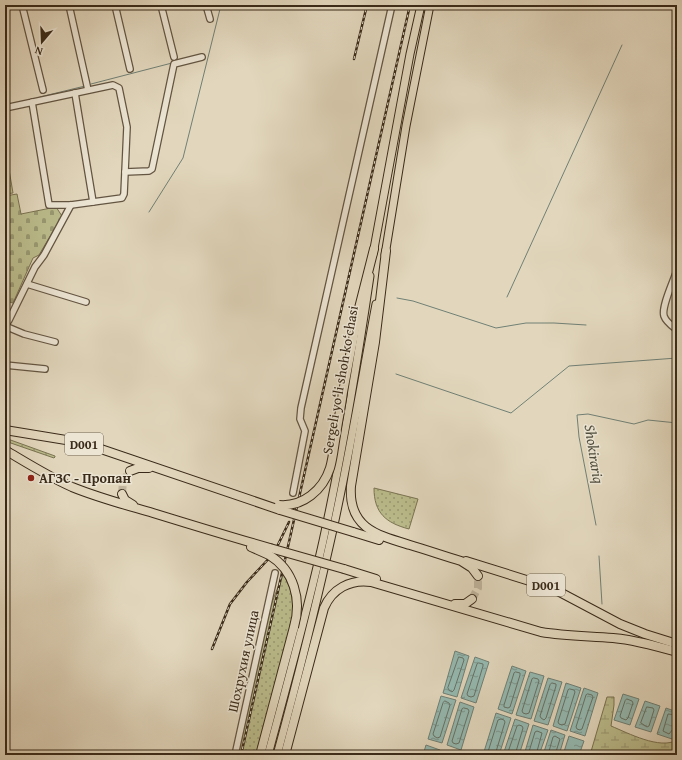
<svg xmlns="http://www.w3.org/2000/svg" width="682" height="760" viewBox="0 0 682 760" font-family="'Gentium Book Plus',serif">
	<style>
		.grass { fill: url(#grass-dots); stroke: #7a7352 }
		.wetland { fill: url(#wetland-marsh); stroke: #7a7352 }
		.cemetery { fill: url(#cemetery-stones); stroke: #7a7352 }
		.water { fill: url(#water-ripples); stroke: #708075 }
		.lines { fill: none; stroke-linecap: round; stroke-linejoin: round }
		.shore { stroke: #677266; stroke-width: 1 }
		.stream { stroke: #708075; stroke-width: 1 }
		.highway-tunnel { stroke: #c0b49c; stroke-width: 8; stroke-dasharray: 8 4; stroke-linecap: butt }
		.minor-casing { stroke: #635542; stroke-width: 8 }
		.major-casing { stroke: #392a19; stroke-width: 9 }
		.highway-casing { stroke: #392a19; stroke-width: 10 }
		.minor { stroke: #ece5d4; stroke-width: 5.5 }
		.major { stroke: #e2d7bd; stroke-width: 7 }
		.highway { stroke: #e2d7bd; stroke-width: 8 }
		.rail-casing { stroke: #392a19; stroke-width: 2.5 }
		.rail { stroke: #ece5d4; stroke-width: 1; stroke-dasharray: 3; stroke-linecap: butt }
		.highway-bridge-casing { stroke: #392a19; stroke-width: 10; stroke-linecap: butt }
		.highway-bridge { stroke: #e2d7bd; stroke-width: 8 }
		.poi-dot { fill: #8f2418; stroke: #ece5d4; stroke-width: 1.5 }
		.labels { text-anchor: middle; stroke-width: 3; stroke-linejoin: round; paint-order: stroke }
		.shield { fill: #ece5d4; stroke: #6f6251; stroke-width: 1 }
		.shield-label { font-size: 13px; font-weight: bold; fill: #392a19 }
		.street-label { font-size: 14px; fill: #392a19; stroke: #ece5d4 }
		.poi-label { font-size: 14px; font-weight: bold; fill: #392a19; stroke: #ece5d4; text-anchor: start }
		.water-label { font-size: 15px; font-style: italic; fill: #504e3f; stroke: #ece5d4 }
	</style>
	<defs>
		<pattern id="grass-dots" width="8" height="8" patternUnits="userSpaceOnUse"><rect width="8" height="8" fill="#bbbc8c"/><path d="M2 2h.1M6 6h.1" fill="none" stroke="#999972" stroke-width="1.8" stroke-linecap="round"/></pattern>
		<pattern id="wetland-marsh" width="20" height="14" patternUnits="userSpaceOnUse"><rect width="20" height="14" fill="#bbbc8c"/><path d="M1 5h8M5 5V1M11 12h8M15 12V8" fill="none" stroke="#999972"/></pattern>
		<pattern id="cemetery-stones" width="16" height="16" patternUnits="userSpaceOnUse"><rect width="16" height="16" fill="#bbbc8c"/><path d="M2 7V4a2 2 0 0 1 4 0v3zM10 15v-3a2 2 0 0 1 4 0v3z" fill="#999972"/></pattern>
		<pattern id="water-ripples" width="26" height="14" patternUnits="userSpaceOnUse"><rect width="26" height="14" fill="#95bab2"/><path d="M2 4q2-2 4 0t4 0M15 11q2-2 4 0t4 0" fill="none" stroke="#7b9790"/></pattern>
	</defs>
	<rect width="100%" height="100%" fill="#e2d7bd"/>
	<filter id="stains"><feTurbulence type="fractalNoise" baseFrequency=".005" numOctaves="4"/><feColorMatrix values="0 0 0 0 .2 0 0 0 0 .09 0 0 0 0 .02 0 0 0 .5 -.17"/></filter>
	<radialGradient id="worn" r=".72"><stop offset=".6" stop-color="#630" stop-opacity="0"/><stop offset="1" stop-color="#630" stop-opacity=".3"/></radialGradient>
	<g class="grass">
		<polygon points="5,146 13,193 5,194"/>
		<polygon points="5,438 55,456 55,457 54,458 5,441"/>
		<path d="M374,488L418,499L409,529C386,523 374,513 374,488Z"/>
		<path d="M283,574C293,591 294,602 292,621L256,755H238L271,605Z"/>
	</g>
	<path class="wetland" d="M607,697H614V705L611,726C628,733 660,750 677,740V755H590Z"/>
	<polygon class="cemetery" points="17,194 21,214 56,207 62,216 39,255 33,258 13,303 5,301 5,196"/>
	<g class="water">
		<polygon points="455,651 469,656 457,697 443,693"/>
		<polygon points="475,657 489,662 476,703 461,698"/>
		<polygon points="512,666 526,671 512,714 498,709"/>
		<polygon points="530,672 544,676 531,719 516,715"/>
		<polygon points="548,678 562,682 548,725 534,721"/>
		<polygon points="566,683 581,688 567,731 553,726"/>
		<polygon points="584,688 598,693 585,736 570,731"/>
		<polygon points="623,694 639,699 630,725 614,720"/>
		<polygon points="441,696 456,700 442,743 428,739"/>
		<polygon points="645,701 660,706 651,732 635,727"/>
		<polygon points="460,702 474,707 461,750 447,745"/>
		<polygon points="666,708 677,712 677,727 672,739 657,734"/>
		<polygon points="496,713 511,718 499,755 483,755"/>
		<polygon points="515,719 529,724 519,755 503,755"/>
		<polygon points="533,725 548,730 539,755 524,755"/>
		<polygon points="551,730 565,735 559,755 543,755"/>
		<polygon points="569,736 584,741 579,755 563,755"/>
		<polygon points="426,745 440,750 438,755 423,755"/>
	</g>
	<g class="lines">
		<g class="shore">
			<polygon points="459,657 463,658 464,660 454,690 452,692 449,690 448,688"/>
			<polygon points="479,663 483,664 483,666 474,696 471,697 468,696 467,694 477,664"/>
			<polygon points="516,672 520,673 520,675 510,707 508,708 504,707 504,705 514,673"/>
			<polygon points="534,678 538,679 539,681 529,713 526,714 523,713 522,711 532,679"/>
			<polygon points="552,683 556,684 556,686 546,718 544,720 541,718 540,716 550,685"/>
			<polygon points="570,689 574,690 575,692 565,724 562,725 559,724 558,722 568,690"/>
			<polygon points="588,694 592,695 593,697 582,729 580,730 577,729 576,727 586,695"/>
			<polygon points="627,699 632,701 633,703 628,718 626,720 621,718 620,716 625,701"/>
			<polygon points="445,701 449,703 450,705 440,737 437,738 434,736 433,734 443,703"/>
			<polygon points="647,707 653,708 654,710 649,726 647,727 641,723"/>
			<polygon points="464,708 468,709 469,711 459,743 456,744 453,743 452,741 462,709"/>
			<polyline points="677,715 668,714 663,731 669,734 673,729 677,728"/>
			<polyline points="487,755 498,720 501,719 504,720 505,722 495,755"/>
			<polyline points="507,755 517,726 519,725 522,726 523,728 515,755"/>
			<polyline points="528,755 535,732 537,731 542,733 536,755"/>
			<polyline points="548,755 553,737 555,736 560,739 555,755"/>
		</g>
		<g class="stream">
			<polyline points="91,84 172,63"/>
			<polyline points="40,97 85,86"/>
			<polyline points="149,212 183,158 221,5"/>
			<polyline points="507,297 622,45"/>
			<polyline points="397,298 413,301 496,328 526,323 554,323 586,325"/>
			<polyline points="396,374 511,413 569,366 677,358"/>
			<polyline points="596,525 579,437 577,415 588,414 634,424 648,420 677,423"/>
			<polyline points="599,556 602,604"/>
		</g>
		<g class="highway-tunnel">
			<polyline points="122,494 123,481 130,471"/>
			<polyline points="472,599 478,588 478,576"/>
		</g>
		<defs>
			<g id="minor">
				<polyline points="22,5 43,90"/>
				<polyline points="69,5 88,90"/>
				<polyline points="115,5 130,69"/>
				<polyline points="161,5 174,57"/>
				<polyline points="206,5 210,19"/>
				<polyline points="671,5 677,8"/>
				<polyline points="75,93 93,202"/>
				<polyline points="5,108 113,85 119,88 127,127 124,194 122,198 71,205 49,205 32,102"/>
				<polyline points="125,172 149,171 152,169 174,64 202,57"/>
				<path d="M677,270C674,280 661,307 664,316C666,322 672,326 677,330"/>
				<polyline points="27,284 86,302"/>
				<polyline points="5,326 9,320 35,267 44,255 71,205"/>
				<polyline points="5,326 24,334 55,342"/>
				<polyline points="5,365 45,369"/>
				<polyline points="293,493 305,431 300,419 301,408 392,5"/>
				<polyline points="235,755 275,573"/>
			</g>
			<g id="major">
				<polyline points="373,254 410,54 421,5"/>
				<polyline points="385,255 406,126 430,5"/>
				<path d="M268,755C287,684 307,613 323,541C342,454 357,365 370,276"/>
				<path d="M277,755C296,685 314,614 330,543C348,464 361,384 376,304"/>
			</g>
			<g id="highway">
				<path d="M386,251L375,342L351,486C348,528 377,535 410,545C427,550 444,556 461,561L472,568L478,576"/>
				<polyline points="343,392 359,308 374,249"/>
				<polyline points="5,430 72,441 95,447 280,510"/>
				<path d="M5,450C27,463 49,477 72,487C99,498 126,505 153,513C192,525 231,537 270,548"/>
				<polyline points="130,471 138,468 149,468"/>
				<polyline points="122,494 125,500 133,505"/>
				<polyline points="353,532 379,540"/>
				<polyline points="251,547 269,555"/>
				<polyline points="466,561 552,588 620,624 645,634 677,644"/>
				<polyline points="344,569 376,579"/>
				<polyline points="455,604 465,604 472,599"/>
				<polyline points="260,755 294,627"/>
				<path d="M285,755L324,608C332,589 350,579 371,582L541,632C565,636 589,636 613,638C635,640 656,646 677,652"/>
			</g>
		</defs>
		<use href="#minor" class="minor-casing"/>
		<use href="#major" class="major-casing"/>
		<use href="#highway" class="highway-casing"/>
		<use href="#minor" class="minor"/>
		<use href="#major" class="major"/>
		<use href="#highway" class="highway"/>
		<defs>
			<g id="rail">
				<polyline points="354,59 367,5"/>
				<polyline points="212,649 230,604 247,582 274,553 289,522"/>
				<polyline points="241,755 410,5"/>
			</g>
		</defs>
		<use href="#rail" class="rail-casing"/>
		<use href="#rail" class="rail"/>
		<defs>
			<g id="highway-bridge">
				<path d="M279,505C303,507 323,490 330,468C333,458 334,446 336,435C338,421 341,407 343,392"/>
				<polyline points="280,510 353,532"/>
				<polyline points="270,548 344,569"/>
				<path d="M269,555C294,570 302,600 294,627"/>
			</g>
		</defs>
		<use href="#highway-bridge" class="highway-bridge-casing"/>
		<use href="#highway-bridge" class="highway-bridge"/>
	</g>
	<circle class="poi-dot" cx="31" cy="478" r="4"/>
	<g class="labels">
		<g class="shield">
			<rect x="65" y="433" width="38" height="22" rx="3"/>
			<rect x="527" y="574" width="38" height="22" rx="3"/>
		</g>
		<g class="shield-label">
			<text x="84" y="449">D001</text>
			<text x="546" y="590">D001</text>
		</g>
		<g class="street-label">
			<text transform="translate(340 380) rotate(-80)" y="5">Sergeli yo‘li shoh ko‘chasi</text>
			<text transform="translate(243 661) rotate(-78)" y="5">Шохрухия улица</text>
		</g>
		<g class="poi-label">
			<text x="39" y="483">АГЗС - Пропан</text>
		</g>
		<g class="water-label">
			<text transform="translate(594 454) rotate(81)" y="5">Shokirariq</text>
		</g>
	</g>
	<rect width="682" height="760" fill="none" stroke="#e2d7bd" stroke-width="20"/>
	<rect x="6" y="6" width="670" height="748" fill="none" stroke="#392a19" stroke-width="2"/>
	<rect x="10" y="10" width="662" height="740" fill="none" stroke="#392a19"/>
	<g transform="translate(42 42) rotate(199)" stroke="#ece5d4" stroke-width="3" paint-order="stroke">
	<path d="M0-3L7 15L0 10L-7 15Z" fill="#392a19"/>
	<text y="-6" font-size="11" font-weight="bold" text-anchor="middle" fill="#392a19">N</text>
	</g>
	<rect width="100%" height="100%" filter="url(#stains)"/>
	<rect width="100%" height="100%" fill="url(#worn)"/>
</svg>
